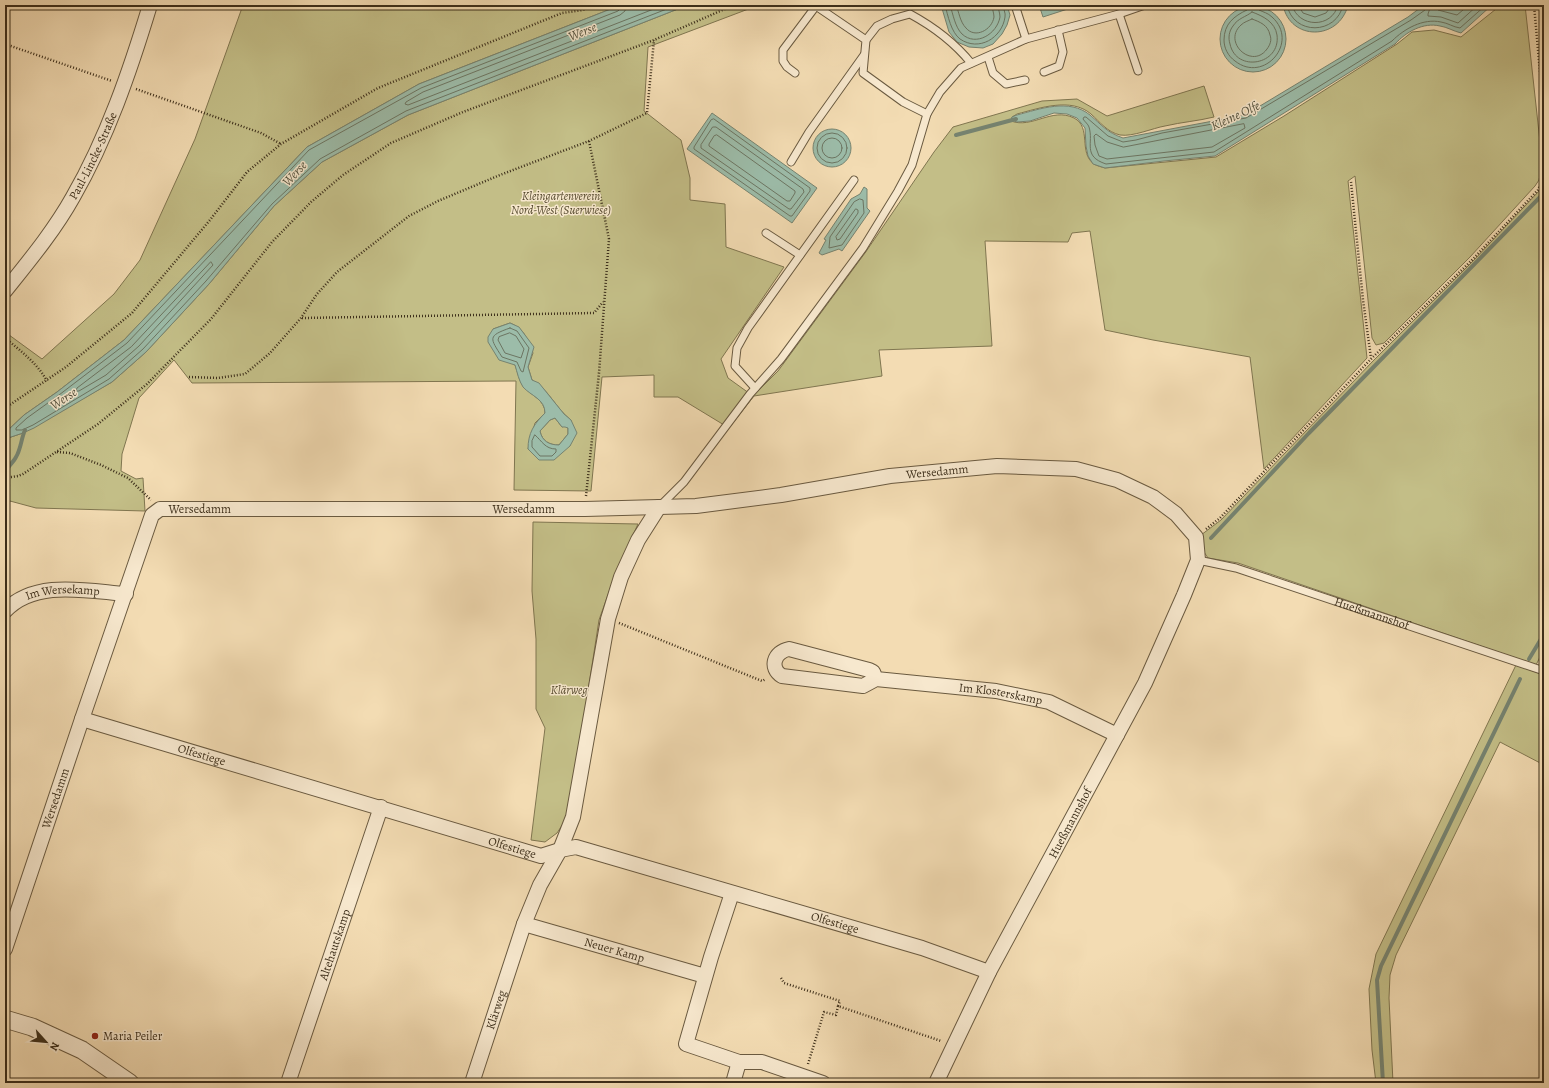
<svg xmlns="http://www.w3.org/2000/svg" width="1549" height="1088" viewBox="0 0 1549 1088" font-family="Alegreya,serif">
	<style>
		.green { fill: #c3be87; stroke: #807650; fill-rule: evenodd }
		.water { fill: #9cbca9; stroke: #768370; fill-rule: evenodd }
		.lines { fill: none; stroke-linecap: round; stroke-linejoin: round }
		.shore { stroke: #6c7562; stroke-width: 1 }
		.stream { stroke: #768370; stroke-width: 4 }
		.service-casing { stroke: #6a5a40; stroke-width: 9 }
		.minor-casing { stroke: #6a5a40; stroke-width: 16 }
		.tertiary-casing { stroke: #6a5a40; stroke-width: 19 }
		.path { stroke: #3c2e1a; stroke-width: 2.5; stroke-dasharray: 1 2; stroke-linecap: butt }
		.service { stroke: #f7e8ce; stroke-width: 7 }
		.minor { stroke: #f7e8ce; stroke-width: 14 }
		.tertiary { stroke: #f7e8ce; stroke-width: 17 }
		.poi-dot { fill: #8f2418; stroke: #f7e8ce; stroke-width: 1.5 }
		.labels { text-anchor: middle; stroke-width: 3; stroke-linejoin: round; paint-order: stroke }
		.street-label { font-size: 12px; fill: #3c2e1a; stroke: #f7e8ce }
		.park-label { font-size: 12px; font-style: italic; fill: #574b30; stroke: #f7e8ce }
		.poi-label { font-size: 12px; fill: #3c2e1a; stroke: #f7e8ce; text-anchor: start }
		.water-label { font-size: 13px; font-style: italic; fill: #54523e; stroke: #f7e8ce }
	</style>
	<rect width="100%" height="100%" fill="#f3dcb3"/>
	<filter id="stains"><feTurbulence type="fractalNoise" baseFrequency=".005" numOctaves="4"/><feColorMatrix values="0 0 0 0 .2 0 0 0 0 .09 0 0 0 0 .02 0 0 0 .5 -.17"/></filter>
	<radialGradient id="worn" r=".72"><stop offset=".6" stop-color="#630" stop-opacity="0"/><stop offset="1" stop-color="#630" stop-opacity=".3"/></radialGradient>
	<g class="green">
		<polygon points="243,5 621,5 419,84 307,147 124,340 57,392 24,415 5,433 5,332 42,359 114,294 140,260 195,139"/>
		<path d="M688,5H759L648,47L644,111L681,140L690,178V200L725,204L726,247L784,267L721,359L728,378L753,396L778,371L865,253L934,152L953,127L1042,101L1077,99L1107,116L1204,86L1214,117C1198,121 1182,122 1165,126C1153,128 1133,137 1120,135C1107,132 1100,122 1091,114C1071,97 1040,108 1017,114L1012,117L1011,121C1032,129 1052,107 1074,118C1092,127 1078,153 1094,164C1097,166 1102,167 1105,168L1216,157L1284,116L1397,44L1412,32L1434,30L1461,37L1501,5H1525L1541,151V170L1539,180L1535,186L1470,257L1384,343L1376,345L1372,338L1355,176L1348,181L1367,358L1264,469L1250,357L1153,340L1105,330L1090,231L1072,233L1068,242L985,241L992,346L879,350L882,376L754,396L729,428L678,397H654V375L602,377L591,491L514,490L516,381L192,383L174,360L139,398L122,454L121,471L136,479L143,478L145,511L36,508L10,501L5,516V439L23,433L112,382L146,352L209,284L274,206L322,162L408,115ZM510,323C526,330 526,338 533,353L528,367L532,380C548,388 556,409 571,420L570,446L528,449L535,423L545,413C545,400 532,396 524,387C519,382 518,372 515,365C509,352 500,341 493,329Z"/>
		<polygon points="1544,183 1544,649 1536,665 1238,563 1208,558 1204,552 1201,535 1221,520 1372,362 1474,260 1539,191"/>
		<path d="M555,418L562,427L565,426L568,428V434L559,445C549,445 542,441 540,431L550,420Z"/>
		<polygon points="533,522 638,524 615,575 599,620 569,815 557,833 545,842 531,840 545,728 536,709 536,639 532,591"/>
		<polygon points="1516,665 1544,675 1544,765 1500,742 1396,955 1390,975 1389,998 1393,1083 1376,1083 1372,1050 1369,989 1376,954"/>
	</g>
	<g class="water">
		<polygon points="621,5 688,5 408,115 322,162 274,206 209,284 146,352 112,382 34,428 23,433 5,439 5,433 24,415 57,392 124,340 307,147 419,84"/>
		<polygon points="941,5 1007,5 1010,15 1007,25 1002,34 993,44 983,48 969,47 957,42 949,32"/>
		<polygon points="1039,5 1080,5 1043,17"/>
		<path d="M1283,5H1348C1339,41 1290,41 1283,5Z"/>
		<path d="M1424,5H1492L1461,33C1453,31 1447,27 1440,26C1423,22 1406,32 1395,44L1215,156L1164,161L1105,168L1093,164L1088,156L1086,146L1085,128L1077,118L1067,114L1054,113L1030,121L1017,122L1011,120L1012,117L1017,115C1040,109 1069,98 1090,115C1102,125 1106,132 1123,138L1245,115L1408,17Z"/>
		<circle cx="1253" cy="39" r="33"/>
		<polygon points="712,113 817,188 792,223 687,149"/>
		<circle cx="832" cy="148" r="19"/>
		<polygon points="864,187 867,189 867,208 870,211 842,251 839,249 822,255 819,253 826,240 824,239 851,199 860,194"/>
		<path d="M510,323L519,327L534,347L528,367L532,380L539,383L564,414L571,420L577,433L570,446L554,460H539L528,449C528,433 534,424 545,413C545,399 531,396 523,387C519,381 517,372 515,365L499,360L488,342V337L493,329ZM555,418L562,427H565L568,428V434L559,445C549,445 542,441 540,431L550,420Z"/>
	</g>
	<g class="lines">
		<g class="shore">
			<polyline points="621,5 621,8 618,11 421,88 309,150 127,343 59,395 27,418 16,428 16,430 22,430 33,425 109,379 143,349 206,281 272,204 320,159 406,111 677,5"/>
			<polyline points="626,5 625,11 620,15 423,92 406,102 405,104 408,105 664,5"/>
			<path d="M945,5C948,16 951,32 960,39C979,52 1002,38 1005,17C1006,13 1003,9 1003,5"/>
			<path d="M950,5C953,14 955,27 962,34C976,47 997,34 1000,17C1000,13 998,9 998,5"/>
			<path d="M956,5C959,12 960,22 966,28C975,39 992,30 994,17C994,13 992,9 992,5"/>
			<path d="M1248,5L1247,10C1234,16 1224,24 1224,40C1224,48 1228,56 1235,61C1264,84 1300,42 1272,17C1268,13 1263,12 1259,10L1257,5"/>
			<path d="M1287,5C1293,36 1337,35 1343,5"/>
			<path d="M1292,5C1298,28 1332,29 1338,5"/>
			<polyline points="1298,5 1303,13 1315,17 1326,13 1332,5"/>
			<path d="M1426,5L1425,10L1411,20L1246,118L1162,133L1136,140L1123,142L1108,136L1086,117H1084L1083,119C1085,122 1088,124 1089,127C1094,143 1082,156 1106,164L1214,152L1392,41C1404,29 1423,18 1441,22C1448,23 1453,27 1460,28L1486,5"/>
			<polyline points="1431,5 1428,14 1428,16 1441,17 1458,23 1478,5"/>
			<polyline points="1437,5 1438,10 1457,15 1469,5"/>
			<path d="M1252,12C1263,16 1275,22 1277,35C1281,65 1236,73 1230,44C1228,38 1229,31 1233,26C1238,18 1246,17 1252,12Z"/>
			<path d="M1252,19C1260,22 1268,25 1270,35C1272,40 1270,45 1267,49C1252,70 1222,42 1241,25C1244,22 1248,21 1252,19Z"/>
			<polygon points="714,119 810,188 810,191 792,216 790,216 694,149 694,147 711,120"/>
			<polygon points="1244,124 1245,128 1212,147 1107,159 1099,156 1095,145 1094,136 1096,134 1107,142 1123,147"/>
			<polygon points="713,127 716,127 803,189 804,192 791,209 789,209 701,148 701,145"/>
			<circle cx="832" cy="148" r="15"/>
			<polygon points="717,135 795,191 795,193 790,201 787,201 709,146 709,144 714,136"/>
			<circle cx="832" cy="148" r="10"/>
			<polygon points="860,199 863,200 864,213 842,245 829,248 830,237 854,202"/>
			<polygon points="856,209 858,210 858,213 840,239 837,240 836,237"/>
			<polygon points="211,262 213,265 139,346 106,375 79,391 76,391 77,388 131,347"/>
			<path d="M510,328L517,331L529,348L523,372L521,371L517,362L502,357C490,338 487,336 510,328Z"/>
			<polygon points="510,333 516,336 524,349 521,358 505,353 498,340 499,337"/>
			<path d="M535,435C542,441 545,449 556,449V452L552,456H540L532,447V441Z"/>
		</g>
		<g class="stream">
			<polyline points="956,135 1016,119"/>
			<path d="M5,494C12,482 5,482 6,473C7,466 14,462 16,457C21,449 21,439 25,430"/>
			<polyline points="1211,538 1309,433 1544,193"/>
			<polyline points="1529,659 1544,634"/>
			<polyline points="1383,1083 1377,980 1381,966 1520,679"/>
		</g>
		<defs>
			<g id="service">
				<polyline points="1015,5 1026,39"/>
				<polyline points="1119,14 1138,71"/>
				<path d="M866,40L877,26L892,19L910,14C934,27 954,42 971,63"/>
				<polyline points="988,57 993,73 1006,84 1025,80"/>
				<polyline points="1044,72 1059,66 1063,52 1058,30"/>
				<polyline points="795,73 787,67 783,61 783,50 816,6 866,40 863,73 903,102 927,114"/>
				<polyline points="791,162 809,132 864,55"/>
				<polyline points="766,233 800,255"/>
				<polyline points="755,388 735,366 737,348 748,328 854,180"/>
				<polyline points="659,507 684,482 750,394 781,359 863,248 898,191 912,165 927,114 940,92 961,68 1026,39 1119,14 1145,5"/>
				<path id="s1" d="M1198,560L1236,568L1544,671"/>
			</g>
			<g id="minor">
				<path id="s2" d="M5,291C29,261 54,231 73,197C107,138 130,71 150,5"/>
				<path id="s3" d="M5,611C35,579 87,591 126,594"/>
				<path id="s4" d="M876,679L863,686L782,676C769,668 774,652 789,649L869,670L873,672L876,679L996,691L1049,702L1117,735"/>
				<path id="s5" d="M82,719L541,856L560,850L576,847L922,948L989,972"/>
				<polyline points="732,893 711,957 686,1044 739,1062 762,1062 823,1083"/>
				<path id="s6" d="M524,924L705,976"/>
				<path id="s7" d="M5,949L82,719L152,515L160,509H585L696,506L781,495L890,476L997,466L1076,469L1117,480L1153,497L1176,514L1196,537L1198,560L1184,595L1145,683L989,972L936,1083"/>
				<path id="s8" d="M288,1083L381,807"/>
				<path id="s9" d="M472,1083L524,924L540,885L560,850L573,817L608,619L621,577L638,540L659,507"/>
				<polyline points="733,1083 739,1062"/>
			</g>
			<polyline id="tertiary" points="5,1019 32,1027 82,1050 130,1083"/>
		</defs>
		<use href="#service" class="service-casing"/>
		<use href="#minor" class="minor-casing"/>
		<use href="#tertiary" class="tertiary-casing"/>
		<g class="path">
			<polyline points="1534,5 1544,117"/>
			<polyline points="5,44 112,81"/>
			<polyline points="136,89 261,133 281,144"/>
			<polyline points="1351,182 1363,300 1371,358"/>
			<polyline points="302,318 594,313 603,302"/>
			<path d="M5,338C21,351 37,363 47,381"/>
			<polyline points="189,377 218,378 245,374 270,353 301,318 317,294 337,272 409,216 438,201 500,175 589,141 647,113 654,40"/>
			<polyline points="5,408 66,367 132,313 210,220 247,172 281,144 378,88 562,13 583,10 597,5"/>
			<polyline points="57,452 70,453 101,465 128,478 151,500"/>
			<polyline points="5,478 18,476 23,474 98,424 147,384 211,319 272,242 311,202 343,175 391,143 463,112 654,40 734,5"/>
			<polyline points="586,496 599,373 609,239 589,141"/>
			<polyline points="1206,529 1220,518 1371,359 1473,259 1538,190 1544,176"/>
			<polyline points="619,623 762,681 766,679"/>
			<polyline points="781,978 784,983 840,1001 838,1006 941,1041"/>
			<polyline points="808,1064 824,1012 836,1015 838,1006"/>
		</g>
		<use href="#service" class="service"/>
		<use href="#minor" class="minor"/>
		<use href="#tertiary" class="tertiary"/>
	</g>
	<circle class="poi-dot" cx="95" cy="1036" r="4"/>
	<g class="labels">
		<g class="street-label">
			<text dy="4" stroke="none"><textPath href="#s2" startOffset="162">Paul-Lincke-Straße</textPath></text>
			<text dy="4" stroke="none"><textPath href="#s7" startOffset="1248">Wersedamm</textPath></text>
			<text dy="4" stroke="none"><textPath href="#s7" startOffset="508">Wersedamm</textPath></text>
			<text dy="4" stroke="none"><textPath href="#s7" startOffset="832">Wersedamm</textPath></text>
			<text dy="4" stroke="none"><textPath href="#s3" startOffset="63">Im Wersekamp</textPath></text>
			<text dy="4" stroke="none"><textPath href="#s1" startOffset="182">Hueßmannshof</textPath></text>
			<text dy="4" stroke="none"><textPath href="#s4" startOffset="354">Im Klosterskamp</textPath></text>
			<text dy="4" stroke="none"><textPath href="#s5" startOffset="125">Olfestiege</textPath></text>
			<text dy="4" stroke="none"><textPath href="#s7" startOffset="159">Wersedamm</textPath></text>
			<text transform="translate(1070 823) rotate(-62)" y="4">Hueßmannshof</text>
			<text dy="4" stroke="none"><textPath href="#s5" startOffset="449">Olfestiege</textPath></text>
			<text dy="4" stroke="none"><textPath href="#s5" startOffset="785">Olfestiege</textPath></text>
			<text dy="4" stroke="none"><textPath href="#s8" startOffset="146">Altehautskamp</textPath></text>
			<text dy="4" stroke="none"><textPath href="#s6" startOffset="94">Neuer Kamp</textPath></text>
			<text dy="4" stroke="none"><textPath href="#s9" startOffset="77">Klärweg</textPath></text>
		</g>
		<g class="park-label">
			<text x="561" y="200">Kleingartenverein<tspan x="561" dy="14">Nord-West (Suerwiese)</tspan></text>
			<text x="569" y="694">Klärweg</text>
		</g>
		<g class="poi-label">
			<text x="103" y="1040">Maria Peiler</text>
		</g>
		<g class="water-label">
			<text transform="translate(582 31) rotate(-22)" y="5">Werse</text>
			<text transform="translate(1235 115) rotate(-25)" y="5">Kleine Olfe</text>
			<text transform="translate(294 173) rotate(-47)" y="5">Werse</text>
			<text transform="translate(63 398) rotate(-34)" y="5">Werse</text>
		</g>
	</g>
	<rect width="1549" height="1088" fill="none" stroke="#f3dcb3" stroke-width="20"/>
	<rect x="6" y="6" width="1537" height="1076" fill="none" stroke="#3c2e1a" stroke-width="2"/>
	<rect x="10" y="10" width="1529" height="1068" fill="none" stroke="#3c2e1a"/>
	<g transform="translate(46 1042) rotate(117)" stroke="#f7e8ce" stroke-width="3" paint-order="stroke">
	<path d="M0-3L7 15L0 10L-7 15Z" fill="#3c2e1a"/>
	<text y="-6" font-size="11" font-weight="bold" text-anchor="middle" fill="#3c2e1a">N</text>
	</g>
	<rect width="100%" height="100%" filter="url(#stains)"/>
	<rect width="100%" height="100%" fill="url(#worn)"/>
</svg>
